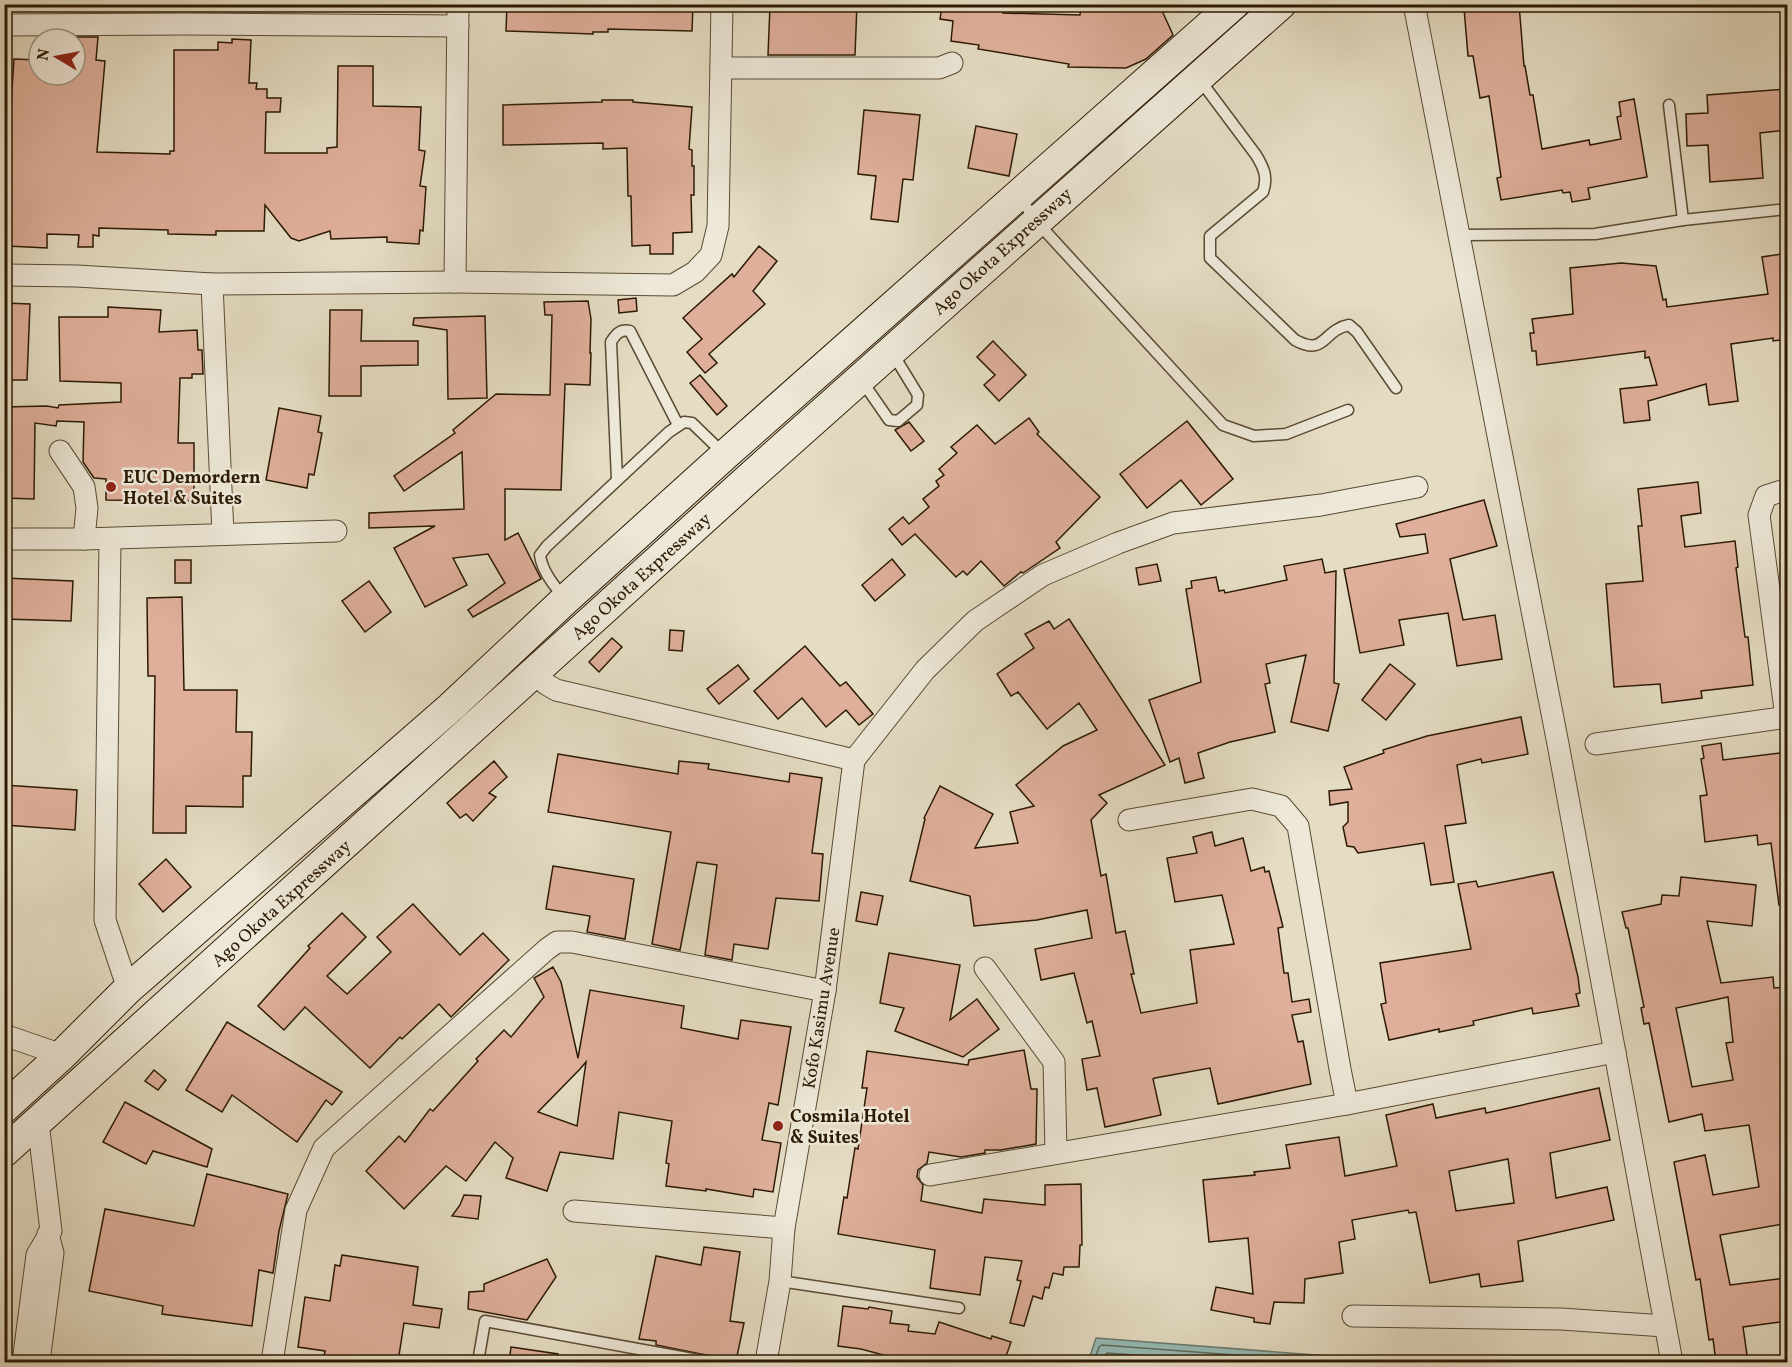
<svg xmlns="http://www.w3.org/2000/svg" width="1792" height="1367" viewBox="0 0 1792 1367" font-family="Vollkorn,serif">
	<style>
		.water { fill: #95bbb6; stroke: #6b7b6f; stroke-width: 1.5 }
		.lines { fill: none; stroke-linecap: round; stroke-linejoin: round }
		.shore { stroke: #606a5d; stroke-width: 1.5 }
		.building { fill: #dfaf9b; stroke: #2c1a04; stroke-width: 1.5; fill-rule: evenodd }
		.lane-casing { stroke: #5a4a34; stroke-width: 13 }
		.street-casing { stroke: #5a4a34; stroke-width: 23 }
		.secondary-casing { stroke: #2c1a04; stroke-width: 32 }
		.lane { stroke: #ede8d8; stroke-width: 10 }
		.street { stroke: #ede8d8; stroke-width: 21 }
		.secondary { stroke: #ede8d8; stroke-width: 30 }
		.poi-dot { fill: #8f2418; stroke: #ede8d8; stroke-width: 2 }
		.labels { text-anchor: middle; stroke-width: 5; stroke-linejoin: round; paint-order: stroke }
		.street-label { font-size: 18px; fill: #2c1a04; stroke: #ede8d8 }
		.poi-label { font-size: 18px; font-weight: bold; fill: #2c1a04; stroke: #ede8d8; text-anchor: start }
	</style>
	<rect width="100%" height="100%" fill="#e4dcc3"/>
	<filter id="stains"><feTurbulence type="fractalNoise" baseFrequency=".00333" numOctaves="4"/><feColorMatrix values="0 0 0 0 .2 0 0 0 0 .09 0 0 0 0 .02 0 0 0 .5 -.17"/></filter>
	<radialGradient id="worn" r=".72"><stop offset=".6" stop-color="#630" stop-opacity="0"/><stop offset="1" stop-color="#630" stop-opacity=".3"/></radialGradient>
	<polygon class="water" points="1096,1338 1406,1362 1088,1362"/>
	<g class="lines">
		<g class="shore">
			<polyline points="1094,1362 1099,1347 1102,1345 1328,1362"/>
			<polyline points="1102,1362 1105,1355 1107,1353 1231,1362"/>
		</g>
	</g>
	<g class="building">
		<polygon points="507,4 693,4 692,31 608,29 608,32 593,32 593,34 506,31"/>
		<polygon points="804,4 857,4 855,55 768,55 770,6 804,7"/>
		<polygon points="955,4 1005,4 1003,13 1080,15 1081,4 1159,4 1173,35 1146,59 1126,68 1068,67 1069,64 978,49 979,45 951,41 953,21 940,19 942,6 955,8"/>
		<polygon points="1501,4 1519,4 1524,66 1525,66 1530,95 1533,95 1542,149 1589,140 1590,145 1621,139 1617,117 1621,116 1619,102 1634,99 1647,177 1588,188 1590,199 1572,202 1570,192 1563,193 1562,190 1501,200 1497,178 1501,177 1489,96 1480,98 1473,56 1468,56 1464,8"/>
		<polygon points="75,37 98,37 96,60 105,61 97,152 170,154 170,151 174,151 174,50 218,50 218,42 232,43 232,39 251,40 249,83 257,83 256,89 267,89 267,98 281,98 280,112 266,112 265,153 327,153 327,148 337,147 338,66 373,66 373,106 421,107 419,150 425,151 420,186 426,187 423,231 420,230 419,244 387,242 387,237 331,239 330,231 299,241 291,238 265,205 264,231 216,231 216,235 168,234 168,230 99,228 99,236 93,235 93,247 78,247 79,235 47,234 47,248 7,246 9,195 5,195 14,59 39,60 39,75 75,75"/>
		<polygon points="1788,89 1788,130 1760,133 1763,178 1710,182 1708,145 1687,146 1686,114 1708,113 1707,95"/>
		<polygon points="602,100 633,100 633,102 692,107 689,149 692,150 692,166 694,166 694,195 691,195 692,232 673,233 673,254 650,254 650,245 632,246 631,196 628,196 627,148 603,149 603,143 503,145 503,105 602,102"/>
		<polygon points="864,110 920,115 913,180 903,179 898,222 871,219 876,176 858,174"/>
		<polygon points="976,126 1017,134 1009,176 968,168"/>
		<polygon points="759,246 777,261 753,291 765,304 709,354 717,363 705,373 687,352 702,339 683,318 732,274 734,277"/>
		<polygon points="1788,253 1788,339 1773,341 1773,338 1731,344 1738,401 1709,405 1706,384 1648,401 1650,420 1624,423 1620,389 1657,385 1649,357 1645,358 1645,351 1537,365 1536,351 1532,351 1530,333 1534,333 1532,319 1573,314 1570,268 1621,263 1656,266 1663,300 1666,299 1667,307 1768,294 1762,257"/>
		<polygon points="636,298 637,311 619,313 618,300"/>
		<polygon points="588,301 591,319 590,353 591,353 590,385 565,384 561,490 505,489 505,540 518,533 541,579 473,617 468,610 505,583 488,554 453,558 467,585 425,607 394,548 435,526 369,528 369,513 464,509 462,452 404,491 394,476 455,433 453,430 496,394 550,395 552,315 545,315 544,302"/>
		<polygon points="4,303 30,304 27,380 4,380"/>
		<polygon points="108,307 161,310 159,332 197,330 198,350 202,350 203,374 192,374 192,378 180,378 178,443 194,443 194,501 106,500 106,479 94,478 83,462 84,422 57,421 56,426 35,423 34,499 4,498 4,407 47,406 58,408 59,405 121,402 121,383 60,381 59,317 108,317"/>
		<polygon points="330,310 362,310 361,341 418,341 418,365 361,366 361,396 329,396"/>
		<polygon points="485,316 487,398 448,399 447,330 413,325 414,318"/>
		<polygon points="993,341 1026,375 999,401 984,385 995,375 977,357"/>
		<polygon points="700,375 727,406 717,415 690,383"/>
		<polygon points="279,408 321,416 318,432 322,433 314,475 309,474 307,488 266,480"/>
		<polygon points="1029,418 1039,432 1037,434 1100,497 1056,542 1060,548 1023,573 1021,572 1004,586 981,561 967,575 963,571 956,577 915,534 902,545 889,529 903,517 909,524 929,507 923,499 939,486 936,481 944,475 939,469 957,453 951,447 977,425 995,444"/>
		<polygon points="1187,421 1233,479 1201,505 1181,480 1147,508 1120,474"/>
		<polygon points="909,422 924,441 911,451 895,430"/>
		<polygon points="1698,482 1701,513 1681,516 1685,547 1735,541 1738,567 1736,568 1745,637 1748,637 1753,685 1701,691 1702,698 1662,703 1660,684 1614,687 1606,584 1643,581 1638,526 1642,526 1638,489"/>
		<polygon points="1484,500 1497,546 1450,559 1463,620 1495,615 1502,659 1457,666 1448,613 1399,620 1404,645 1360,653 1344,569 1428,553 1425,534 1400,537 1396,524"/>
		<polygon points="892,559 905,575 875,601 862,585"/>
		<polygon points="1322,559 1325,573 1336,571 1334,683 1339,684 1328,731 1291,722 1306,655 1266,664 1270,683 1265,684 1275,732 1230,742 1198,753 1204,778 1185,783 1179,758 1170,762 1149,700 1201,682 1186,589 1192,588 1191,581 1216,577 1219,591 1224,590 1225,593 1287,580 1284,566"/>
		<rect x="175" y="560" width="16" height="23"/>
		<polygon points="1157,564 1161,581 1139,585 1136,568"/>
		<polygon points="4,578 73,581 71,621 4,619"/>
		<polygon points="369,581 391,612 365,632 342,601"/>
		<polygon points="182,597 184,690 237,690 236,732 252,732 251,776 243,776 243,807 186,806 186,833 153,833 155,676 148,676 147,598"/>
		<polygon points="1069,619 1165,765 1099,795 1107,803 1091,820 1101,876 1106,874 1116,933 1125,931 1134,974 1131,974 1141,1013 1197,1003 1190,950 1234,944 1222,895 1175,902 1167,858 1197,853 1193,837 1212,832 1215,846 1243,838 1251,871 1264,867 1265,872 1269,871 1283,927 1278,928 1284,973 1288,973 1292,1002 1309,999 1311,1012 1292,1015 1298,1042 1303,1041 1311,1084 1218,1104 1210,1068 1155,1078 1153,1079 1161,1115 1105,1127 1097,1088 1087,1090 1082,1059 1100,1056 1092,1021 1087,1023 1074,973 1041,980 1035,949 1092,938 1087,910 1037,920 974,926 970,896 910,881 925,819 924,818 940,786 993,814 975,848 1018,843 1010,812 1034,806 1016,785 1063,746 1097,730 1079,703 1047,729 1018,692 1011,696 997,674 1034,648 1025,634 1049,621 1054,629"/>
		<polygon points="670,630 684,631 682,651 669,650"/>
		<polygon points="612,638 622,647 599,672 589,662"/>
		<polygon points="805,646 840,686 846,682 873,714 859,725 846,710 826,727 802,698 778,719 754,691"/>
		<polygon points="1390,664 1415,684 1386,720 1362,700"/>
		<polygon points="738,665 749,679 719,704 707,689"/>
		<polygon points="1521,717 1528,754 1482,763 1481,759 1457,765 1466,823 1445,826 1454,882 1431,885 1424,843 1358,853 1354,847 1347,846 1343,827 1348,822 1348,802 1330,805 1329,791 1352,789 1344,767 1384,753 1383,750 1427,736"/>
		<polygon points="1721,743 1723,760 1788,752 1788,905 1779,905 1771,843 1758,845 1757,835 1705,842 1700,796 1707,795 1701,759 1704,758 1702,746"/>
		<polygon points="558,754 678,774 679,761 709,764 708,769 789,782 790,773 822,778 812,853 823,854 819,901 776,898 768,949 734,944 732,960 705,955 717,865 697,862 680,950 652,944 671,832 548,812"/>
		<polygon points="494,761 507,777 489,793 496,797 473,821 466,814 460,818 447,803"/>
		<polygon points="4,785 77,790 75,830 4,825"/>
		<polygon points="166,859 191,887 163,912 139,884"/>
		<polygon points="553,866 634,879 625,939 587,932 590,916 546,909"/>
		<polygon points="1553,872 1578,977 1580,993 1576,994 1579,1006 1533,1014 1532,1008 1473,1021 1474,1025 1439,1032 1439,1029 1389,1040 1381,1004 1386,1003 1380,963 1471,949 1458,884 1476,881 1478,887"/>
		<path d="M1681,877L1756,885L1752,926L1707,921L1721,983L1773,977L1774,988L1787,987L1788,1223L1720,1235L1730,1285L1785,1278L1788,1321L1743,1327L1748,1362H1716L1713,1339L1709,1340L1700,1279L1696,1280L1674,1162L1705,1155L1713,1195L1759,1187L1749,1125L1705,1131L1702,1114L1669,1122L1649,1023L1644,1024L1641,1008L1644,1007L1628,928H1626L1622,912L1661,904L1662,895L1679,896ZM1728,997L1733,1042L1726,1043L1733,1080L1692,1087L1676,1008Z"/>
		<polygon points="861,892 883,896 877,925 856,921"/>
		<polygon points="413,904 460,955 483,933 509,960 451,1017 439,1004 402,1039 400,1037 370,1068 305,1007 284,1030 258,1006 310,948 308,946 342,913 366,937 327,976 347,994 391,952 377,937"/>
		<polygon points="889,953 960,965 950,1020 977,999 999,1029 963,1057 895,1031 904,1008 880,1003"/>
		<path d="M553,967L561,982L578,1058L590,990L684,1006L681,1028L738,1039L741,1020L791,1027L778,1105L769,1103L762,1140L781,1143L773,1192L754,1189L753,1197L706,1189V1191L666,1186L669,1164L666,1163L672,1121L619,1112L613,1159L560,1152L547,1191L506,1178L513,1158L495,1142L466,1181L446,1166L404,1209L366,1171L399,1136L405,1142L430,1109L433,1111L478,1061L476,1059L504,1030L511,1037L544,997L534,978ZM586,1062L577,1126L538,1112L580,1069Z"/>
		<polygon points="227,1022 342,1092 332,1105 326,1100 297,1142 232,1095 222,1112 186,1090"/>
		<polygon points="1024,1050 1031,1089 1037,1089 1036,1144 1001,1150 985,1150 985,1153 961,1157 929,1152 927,1163 918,1170 917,1177 923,1185 921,1201 982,1213 984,1199 1045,1205 1045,1185 1081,1184 1082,1245 1080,1245 1079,1267 1064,1267 1063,1275 1053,1273 1049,1288 1045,1287 1042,1299 1033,1296 1024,1326 1010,1323 1021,1281 1017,1280 1022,1261 985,1257 980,1295 930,1288 935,1250 838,1234 844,1197 847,1198 855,1148 858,1149 867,1088 862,1088 867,1051 968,1065 969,1060"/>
		<polygon points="154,1070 166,1080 158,1090 145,1081"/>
		<path d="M1599,1088L1610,1140L1550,1153L1556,1198L1607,1187L1614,1220L1518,1241L1523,1281L1481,1287L1479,1274L1430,1283L1416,1212L1409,1213L1408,1210L1352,1220L1355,1239L1339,1242L1343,1273L1305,1279L1304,1303L1274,1302L1270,1324L1254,1322V1318L1211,1310L1216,1287L1253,1294L1248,1238L1209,1242L1203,1180L1255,1175L1254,1172L1290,1168L1286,1145L1339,1137L1345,1176L1397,1166L1386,1115L1433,1104L1436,1118L1485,1108L1486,1113ZM1508,1159L1514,1203L1456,1211L1449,1171Z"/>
		<polygon points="125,1102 212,1149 207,1167 153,1151 146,1164 103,1142"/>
		<polygon points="207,1174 288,1194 279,1231 273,1273 259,1270 252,1326 162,1314 163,1306 89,1291 105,1209 194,1226"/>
		<polygon points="464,1195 481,1196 478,1219 452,1216 460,1205"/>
		<polygon points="704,1247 740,1252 730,1321 744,1323 736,1361 656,1345 656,1341 639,1339 656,1256 701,1265"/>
		<polygon points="342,1255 418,1267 413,1305 442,1309 439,1328 404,1323 398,1362 323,1362 325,1351 298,1347 305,1297 330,1301 335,1265 340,1266"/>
		<polygon points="547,1259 556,1277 527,1320 468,1309 469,1292 484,1291 484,1284"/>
		<polygon points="843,1306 868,1309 869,1307 892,1311 890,1323 909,1325 908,1331 935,1334 939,1322 991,1339 992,1336 1011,1342 1004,1362 926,1362 927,1360 887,1356 861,1349 838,1346"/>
		<polygon points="511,1347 558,1354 557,1362 509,1362"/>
	</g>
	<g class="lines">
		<defs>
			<g id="lane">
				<path d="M1200,80L1256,155C1264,168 1268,177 1263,192L1210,236V258L1295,340C1326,357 1322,330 1349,325L1357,332L1396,388"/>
				<polyline points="1669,105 1683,220"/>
				<polyline points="1019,196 1036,221 1223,425 1254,436 1286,434 1348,410"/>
				<polyline points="1460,235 1595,234 1683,220 1788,209"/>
				<polyline points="862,381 889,420 898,421 917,405 918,395 893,354"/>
				<path d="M617,480L611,342C616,334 620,329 630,331L678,425"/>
				<path d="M564,597C553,585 542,571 540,555L547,546L669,432L684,422L692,423L723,453"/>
				<polyline points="780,1281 959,1308"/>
				<polyline points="478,1362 485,1321 709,1362"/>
			</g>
			<g id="street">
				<polyline points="1414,4 1558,744 1672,1362"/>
				<polyline points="4,25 186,24 458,26"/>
				<polyline points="721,68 939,68 952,63"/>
				<polyline points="4,275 77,276 212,284 455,282 673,285 695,272 711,255 718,226 722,4"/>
				<polyline points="455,282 458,4"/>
				<polyline points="212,284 223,534"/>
				<polyline points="60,451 84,487 87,508 84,539"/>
				<polyline points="4,539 84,539 336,531"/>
				<polyline points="110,539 105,920 128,989"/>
				<polyline points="535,673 546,684 556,690 854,760 925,670 975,621 1043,575 1118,543 1173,523 1321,505 1417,487"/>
				<polyline points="1786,717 1759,515 1766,496 1788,489"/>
				<polyline points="1596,744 1788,717"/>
				<polyline points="1129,820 1252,799 1281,806 1298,826 1340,1069 1347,1104"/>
				<polyline points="985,968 1054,1062 1056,1153"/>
				<polyline points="4,1035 62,1055"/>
				<polyline points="930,1175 1347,1104 1615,1052"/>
				<polyline points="574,1211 784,1228"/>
				<polyline points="1353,1316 1561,1319 1665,1326"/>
				<polyline points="23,1362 37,1255 51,1231 38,1122"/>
				<polyline points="39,1362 53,1253 48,1234"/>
				<polyline points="272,1362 296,1210 324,1148 547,949 557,942 572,942 825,991"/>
				<polyline points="766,1362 780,1281 784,1228 825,991 854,760"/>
			</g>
			<g id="secondary">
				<polyline points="4,1108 62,1055 128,989 451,707 566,599 725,455 1234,4"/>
				<polyline points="4,1152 749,478 1281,4"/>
			</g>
		</defs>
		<use href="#lane" class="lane-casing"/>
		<use href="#street" class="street-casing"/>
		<use href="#secondary" class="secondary-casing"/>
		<use href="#lane" class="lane"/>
		<use href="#street" class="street"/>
		<use href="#secondary" class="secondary"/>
	</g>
	<g class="poi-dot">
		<circle cx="111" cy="487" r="6"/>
		<circle cx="778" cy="1126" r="6"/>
	</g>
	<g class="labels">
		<g class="street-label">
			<text transform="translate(1002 251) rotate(-42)" y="6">Ago Okota Expressway</text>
			<text transform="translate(641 576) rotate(-42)" y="6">Ago Okota Expressway</text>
			<text transform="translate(281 903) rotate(-42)" y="6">Ago Okota Expressway</text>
			<text transform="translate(821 1008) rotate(-81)" y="6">Kofo Kasimu Avenue</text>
		</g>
		<g class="poi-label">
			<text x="123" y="483">EUC Demordern<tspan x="123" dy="21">Hotel &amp; Suites</tspan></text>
			<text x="790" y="1122">Cosmila Hotel<tspan x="790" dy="21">&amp; Suites</tspan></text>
		</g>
	</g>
	<rect width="1792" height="1367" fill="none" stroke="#e4dcc3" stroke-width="24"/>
	<rect x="6" y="6" width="1780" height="1355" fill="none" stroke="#2c1a04" stroke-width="3"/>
	<rect x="12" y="12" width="1768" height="1343" fill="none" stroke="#2c1a04" stroke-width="1.5"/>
	<g transform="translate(57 57) rotate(280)"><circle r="28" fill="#ede8d8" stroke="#a09683" stroke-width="1.5"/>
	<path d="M0-4.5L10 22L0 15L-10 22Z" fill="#8f2418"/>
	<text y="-9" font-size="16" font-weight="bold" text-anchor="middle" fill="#2c1a04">N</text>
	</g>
	<rect width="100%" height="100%" filter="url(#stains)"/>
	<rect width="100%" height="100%" fill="url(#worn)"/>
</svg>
